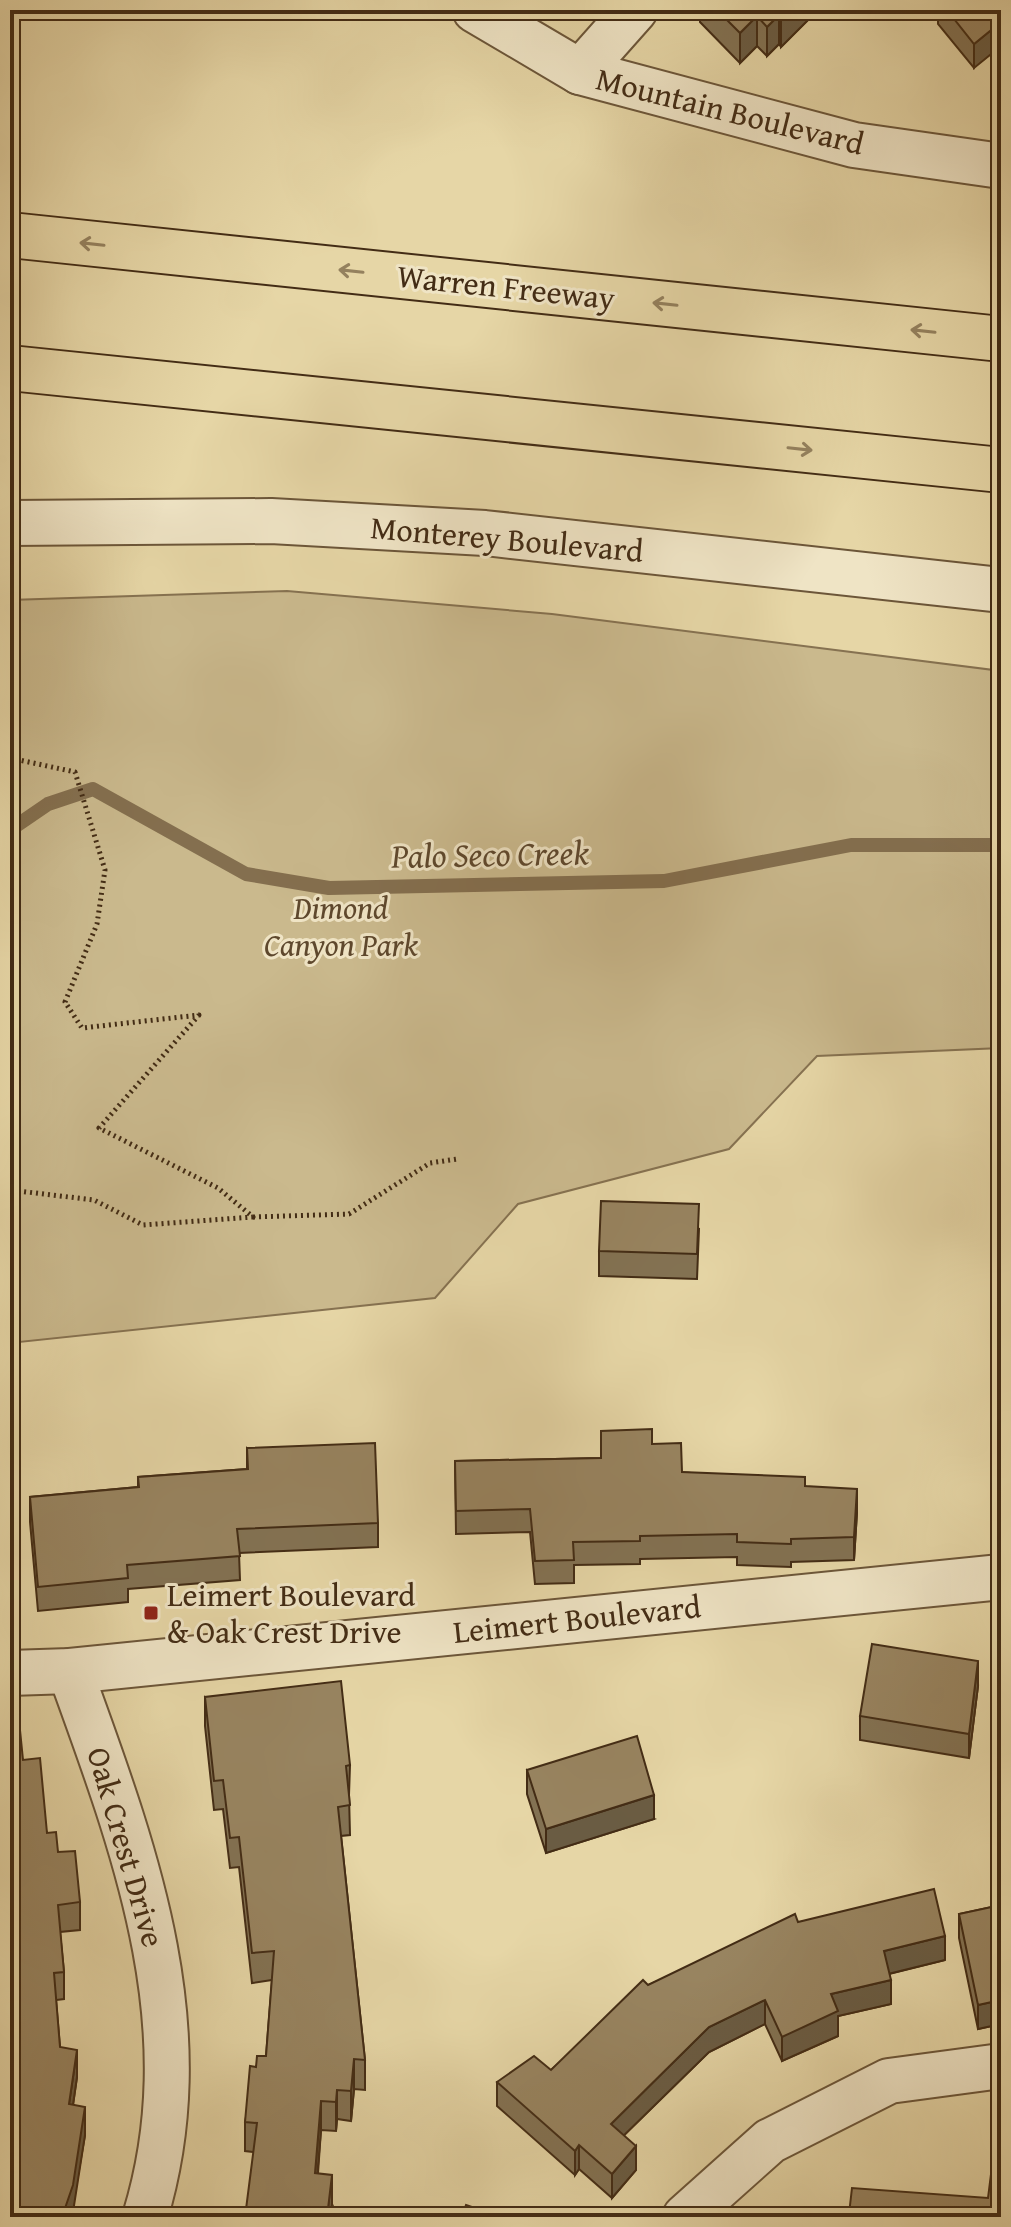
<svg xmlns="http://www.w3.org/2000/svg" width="1011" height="2227" viewBox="0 0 1011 2227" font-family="'Gentium Book Plus',serif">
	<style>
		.green { fill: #cab98d; stroke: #867251; stroke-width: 2 }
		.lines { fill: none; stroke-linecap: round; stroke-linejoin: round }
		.stream { stroke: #846f4f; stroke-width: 14 }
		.minor-casing { stroke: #6c5639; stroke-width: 48 }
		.tertiary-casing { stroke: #6c5639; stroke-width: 48 }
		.motorway-casing { stroke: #432c15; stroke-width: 48 }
		.path { stroke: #432c15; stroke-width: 5; stroke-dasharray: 2 4; stroke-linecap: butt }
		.minor { stroke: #efe4c5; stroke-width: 44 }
		.tertiary { stroke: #efe4c5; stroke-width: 44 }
		.motorway { stroke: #e6d6a6; stroke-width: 44 }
		.wall { fill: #837253; stroke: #432c15; stroke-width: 2 }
		.shaded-wall { fill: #6a5c43; stroke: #432c15; stroke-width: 2 }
		.building { fill: #988460; stroke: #432c15; stroke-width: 2 }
		.oneway { stroke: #94815e }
		.poi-dot { fill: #8f2418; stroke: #efe4c5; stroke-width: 3 }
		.labels { text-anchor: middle; stroke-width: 6; stroke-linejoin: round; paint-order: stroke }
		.street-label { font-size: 32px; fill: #432c15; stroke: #efe4c5 }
		.park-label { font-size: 32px; font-style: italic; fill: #5e482d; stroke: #efe4c5 }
		.poi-label { font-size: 32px; fill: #432c15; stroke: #efe4c5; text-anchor: start }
		.water-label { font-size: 34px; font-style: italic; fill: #5e482d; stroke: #efe4c5 }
	</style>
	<rect width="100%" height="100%" fill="#e6d6a6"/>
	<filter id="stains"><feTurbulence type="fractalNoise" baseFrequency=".0025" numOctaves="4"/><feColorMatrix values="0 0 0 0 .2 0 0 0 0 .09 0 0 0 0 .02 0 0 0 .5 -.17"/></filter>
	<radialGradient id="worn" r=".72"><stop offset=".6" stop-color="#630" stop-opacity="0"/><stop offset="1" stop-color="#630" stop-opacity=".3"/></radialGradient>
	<polygon class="green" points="287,591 552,614 1001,671 1001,1048 817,1056 729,1149 518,1204 435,1298 10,1343 10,600"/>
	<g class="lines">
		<polyline class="stream" points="10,830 48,804 93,789 246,874 329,888 664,881 851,845 1001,845"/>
		<defs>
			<g id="minor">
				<polyline points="580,72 635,10"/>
				<path d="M70,1671C134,1848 203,2027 145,2217"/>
				<polyline points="685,2217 770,2141 889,2081 1001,2066"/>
			</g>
			<g id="tertiary">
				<polyline points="475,10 580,72 854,145 1001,166"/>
				<polyline points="10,523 271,521 485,533 1001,590"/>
				<polyline points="10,1673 70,1671 1001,1577"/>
			</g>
			<g id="motorway">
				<polyline points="10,235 1001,339"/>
				<polyline points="10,368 1001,470"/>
			</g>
		</defs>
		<use href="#minor" class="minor-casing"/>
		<use href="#tertiary" class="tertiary-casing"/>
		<use href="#motorway" class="motorway-casing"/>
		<g class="path">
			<polyline points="10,758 75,772 105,870 97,924 65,1002 82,1028 199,1015 99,1128 218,1188 253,1217 143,1225 94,1200 10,1190"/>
			<polyline points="253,1217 349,1214 430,1163 457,1159"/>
		</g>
		<use href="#minor" class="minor"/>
		<use href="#tertiary" class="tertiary"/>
		<use href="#motorway" class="motorway"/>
	</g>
	<g class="wall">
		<polygon points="700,10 818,10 781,47 779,44 767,56 757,46 740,63 700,22"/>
		<polygon points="938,10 1001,10 974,68 938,24"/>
		<polygon points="699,1229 697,1279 599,1276 599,1251"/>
		<polygon points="652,1444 682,1472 805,1486 857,1512 854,1560 791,1562 791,1567 737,1565 737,1557 640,1559 640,1564 574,1565 574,1583 535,1584 530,1532 456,1534 455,1461 601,1458"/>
		<polygon points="247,1448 378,1523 378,1547 239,1553 240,1580 128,1589 128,1602 38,1611 30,1522 30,1497 138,1487 138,1477 247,1469"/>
		<polygon points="978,1686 969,1758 860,1740 860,1716"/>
		<polygon points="205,1697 350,1765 349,1795 350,1835 341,1836 365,2060 365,2090 354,2089 351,2121 337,2119 336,2131 321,2130 318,2173 332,2204 253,2152 245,2151 245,2122 256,2067 266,2056 272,1980 252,1983 239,1867 230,1868 223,1809 214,1810 205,1726"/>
		<polygon points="23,1760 47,1833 58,1852 80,1902 80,1930 60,1932 64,1972 64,1999 56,2000 60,2047 77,2077 73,2105 85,2135 71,2217 10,2217"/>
		<polygon points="527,1770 654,1819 546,1853 527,1794"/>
		<polygon points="1001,1905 1001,2024 978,2029 959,1938 959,1914"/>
		<polygon points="798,1922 945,1960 889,1974 891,2004 838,2016 838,2036 782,2061 765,2024 709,2052 624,2135 636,2170 612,2198 579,2169 575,2175 497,2106 497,2082 551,2070 648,1985"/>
	</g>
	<g class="shaded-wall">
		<polygon points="788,10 818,10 781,47 781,17"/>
		<polygon points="779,15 779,44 767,56 767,27"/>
		<polygon points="757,16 757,46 740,63 740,33"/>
		<polygon points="1001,22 1001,46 974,68 974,44"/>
		<polygon points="857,1489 857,1512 854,1560 854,1537"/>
		<polygon points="978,1661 978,1686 969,1758 969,1734"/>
		<polygon points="654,1795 654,1819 546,1853 546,1829"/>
		<polygon points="945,1936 945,1960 884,1975 884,1951"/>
		<polygon points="891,1980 891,2004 838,2016 838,2036 782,2061 782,2037 831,1994"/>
		<polygon points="765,2000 765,2024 709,2052 611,2148 611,2124 709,2027"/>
		<polygon points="1001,2000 1001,2024 978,2029 978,2005"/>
		<polygon points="77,2050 77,2077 69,2132 69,2104"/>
		<polygon points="354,2059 354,2089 351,2121 351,2091"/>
		<polygon points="337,2090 337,2119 336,2131 336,2102"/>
		<polygon points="321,2101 321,2130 315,2202 315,2173"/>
		<polygon points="85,2107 85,2135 73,2212 71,2217 62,2217"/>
		<polygon points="579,2145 579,2169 575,2175 575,2151"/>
		<polygon points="636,2146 636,2170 612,2198 612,2174"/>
		<polygon points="332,2175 332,2204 331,2217 327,2217"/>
	</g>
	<g class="building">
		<polygon points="717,10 788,10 781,17 779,15 767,27 757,16 740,33"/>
		<polygon points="947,10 1001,10 1001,22 974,44"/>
		<polygon points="601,1201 699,1204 697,1254 599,1251"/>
		<polygon points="652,1429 652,1444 681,1443 682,1472 805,1477 805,1486 857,1489 854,1537 791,1539 791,1544 737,1542 737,1534 640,1536 640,1541 573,1542 574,1560 535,1561 530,1509 456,1511 455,1461 601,1458 601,1431"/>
		<polygon points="375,1443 378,1523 237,1529 240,1556 127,1565 128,1578 38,1587 30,1497 139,1487 138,1477 248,1469 247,1448"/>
		<polygon points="872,1644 978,1661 969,1734 860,1716"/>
		<polygon points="341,1681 350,1765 346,1766 350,1805 338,1807 365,2060 354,2059 351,2091 337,2090 336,2102 321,2101 315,2173 332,2175 327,2217 245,2217 257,2123 245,2122 250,2066 256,2067 257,2056 266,2056 274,1951 252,1953 239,1837 230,1838 223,1780 214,1781 205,1697"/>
		<polygon points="20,1730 23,1760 40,1758 47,1833 56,1832 58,1852 75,1851 80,1902 58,1905 64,1972 54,1973 60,2047 77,2050 69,2104 85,2107 73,2185 62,2217 10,2217 10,1731"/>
		<polygon points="637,1736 654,1795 546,1829 527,1770"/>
		<polygon points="934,1889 945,1936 884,1951 891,1980 831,1994 838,2011 782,2037 765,2000 709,2027 611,2124 636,2146 612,2174 579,2145 575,2151 497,2082 534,2056 551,2070 643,1980 648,1985 795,1914 798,1922"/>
		<polygon points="1001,1905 1001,2000 978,2005 959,1914"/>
		<polygon points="993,2158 1001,2159 1001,2217 784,2217 785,2209 849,2214 852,2188 988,2198"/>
		<polygon points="466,2205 501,2217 462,2217"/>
	</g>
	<defs><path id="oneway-shaft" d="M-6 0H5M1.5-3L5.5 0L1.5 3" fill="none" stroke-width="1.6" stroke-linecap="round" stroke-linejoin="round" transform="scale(2)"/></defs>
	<g class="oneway">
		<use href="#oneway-shaft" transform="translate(92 244) rotate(-174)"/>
		<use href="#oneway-shaft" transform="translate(351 271) rotate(-174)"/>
		<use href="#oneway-shaft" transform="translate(665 304) rotate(-174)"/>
		<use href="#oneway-shaft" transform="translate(923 331) rotate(-174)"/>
		<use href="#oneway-shaft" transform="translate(800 449) rotate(6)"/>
	</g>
	<rect class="poi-dot" x="143" y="1605" width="16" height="16" rx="4"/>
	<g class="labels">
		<g class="street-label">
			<text transform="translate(730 111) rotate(14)" y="11">Mountain Boulevard</text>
			<text transform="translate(506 287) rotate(6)" y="11">Warren Freeway</text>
			<text transform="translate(507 539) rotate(5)" y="11">Monterey Boulevard</text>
			<text transform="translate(577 1619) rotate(-6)" y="11">Leimert Boulevard</text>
			<text transform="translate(126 1847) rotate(74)" y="11">Oak Crest Drive</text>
		</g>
		<g class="park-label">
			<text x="341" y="919">Dimond<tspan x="341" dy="37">Canyon Park</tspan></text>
		</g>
		<g class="poi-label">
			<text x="167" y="1606">Leimert Boulevard<tspan x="167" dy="37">&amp; Oak Crest Drive</tspan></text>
		</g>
		<g class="water-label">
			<text transform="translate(490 854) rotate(-1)" y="12">Palo Seco Creek</text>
		</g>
	</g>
	<rect width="1011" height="2227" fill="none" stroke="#e6d6a6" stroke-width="40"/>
	<rect x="12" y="12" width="987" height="2203" fill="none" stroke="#432c15" stroke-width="4"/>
	<rect x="20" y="20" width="971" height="2187" fill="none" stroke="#432c15" stroke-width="2"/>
	<rect width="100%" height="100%" filter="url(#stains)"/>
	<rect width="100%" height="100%" fill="url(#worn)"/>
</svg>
